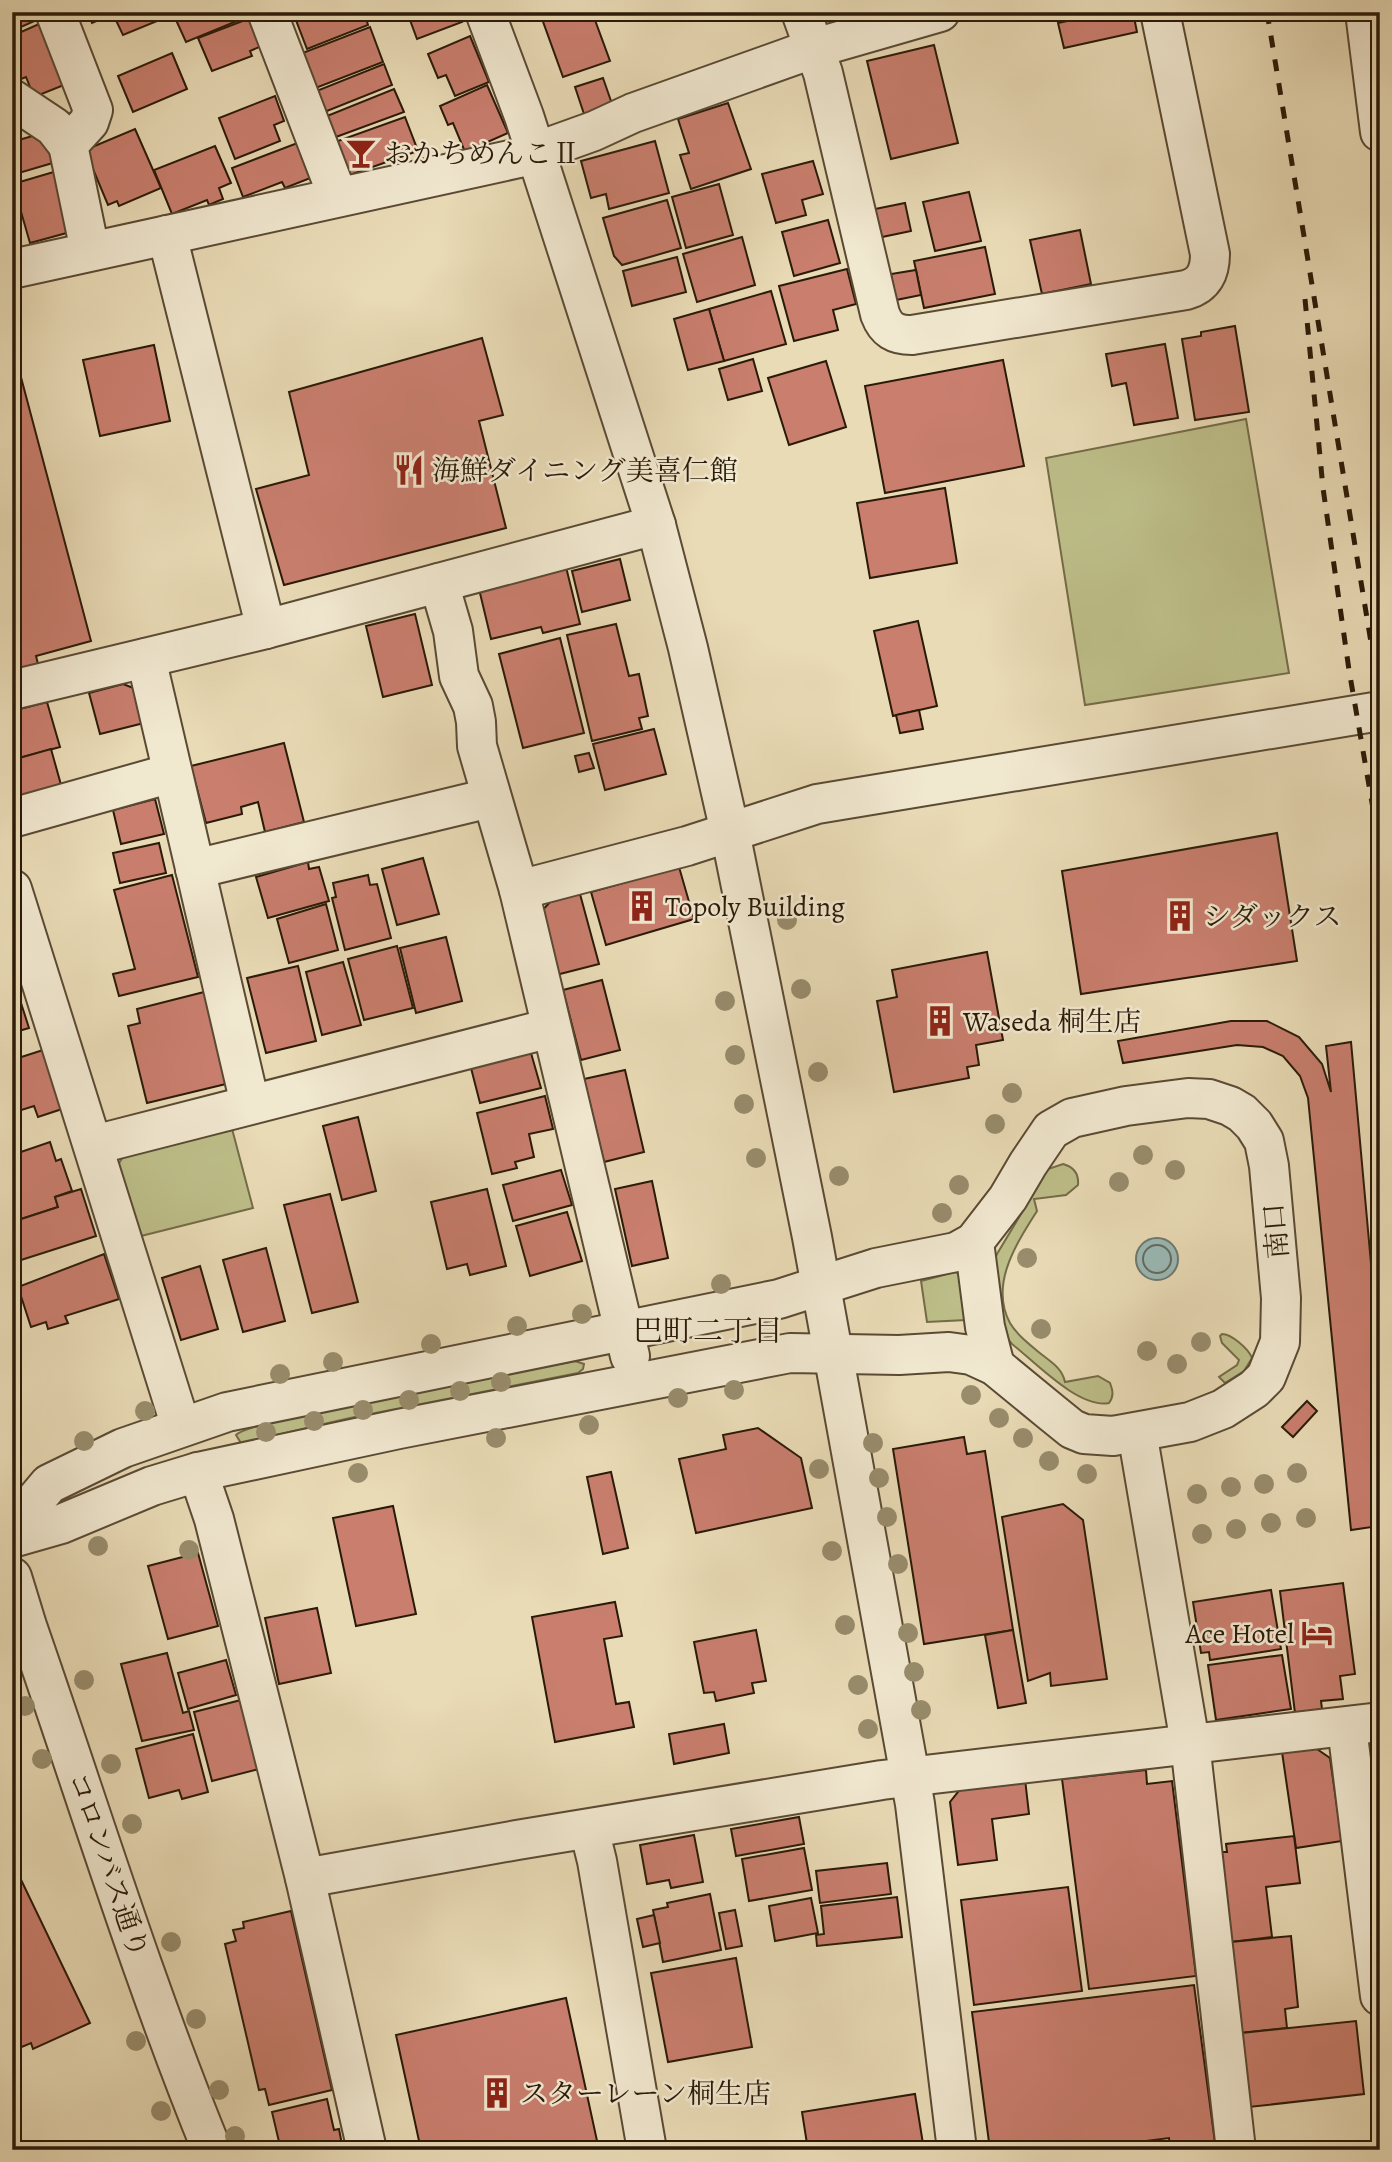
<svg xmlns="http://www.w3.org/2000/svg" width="1392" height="2162" viewBox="0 0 1392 2162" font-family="Alegreya,'Noto Serif JP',serif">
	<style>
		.green { fill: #bdbe89; stroke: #746c48; stroke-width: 2 }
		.water { fill: #9ab9b6; stroke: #6d7970; stroke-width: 2 }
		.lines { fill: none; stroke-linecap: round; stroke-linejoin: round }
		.shore { stroke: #626a5f; stroke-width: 2 }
		.building { fill: #c97e6e; stroke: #2a1a08; stroke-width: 2 }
		.minor-casing { stroke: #5a4a34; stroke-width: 42 }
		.minor { stroke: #f1e8d0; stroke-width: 38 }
		.rail { stroke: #2a1a08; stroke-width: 5; stroke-dasharray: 12 12; stroke-linecap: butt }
		.tree { fill: #988c6c }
		.labels { text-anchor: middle; stroke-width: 5; stroke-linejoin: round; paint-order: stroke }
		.poi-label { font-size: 28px; fill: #2a1a08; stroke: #f1e8d0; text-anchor: start }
		.street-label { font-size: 28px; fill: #2a1a08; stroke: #f1e8d0 }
		.neighbourhood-label { font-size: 30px; fill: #2a1a08; stroke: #f1e8d0 }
	</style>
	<rect width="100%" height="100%" fill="#e9dbb6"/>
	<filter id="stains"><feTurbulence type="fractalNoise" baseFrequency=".00286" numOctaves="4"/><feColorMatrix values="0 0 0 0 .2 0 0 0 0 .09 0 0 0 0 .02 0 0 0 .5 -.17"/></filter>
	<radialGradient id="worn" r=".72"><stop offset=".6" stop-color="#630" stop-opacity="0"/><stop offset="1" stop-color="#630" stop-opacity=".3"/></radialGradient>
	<g class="green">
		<polygon points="1246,419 1289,673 1085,705 1046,458"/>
		<polygon points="231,1125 253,1208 137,1237 116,1168 126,1152"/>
		<path d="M1063,1164C1074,1167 1079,1174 1078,1185L1066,1195L1034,1199L1037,1211C1017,1243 989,1284 1010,1323C1017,1335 1030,1345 1041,1354C1051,1362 1062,1368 1065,1382L1098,1376L1110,1383C1113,1391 1114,1396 1109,1403C1079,1409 1035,1362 1012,1344L1006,1337L991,1271L997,1254L1048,1169Z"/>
		<polygon points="955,1272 961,1274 966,1320 927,1322 921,1281"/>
		<path d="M1222,1334C1231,1334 1248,1348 1252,1358L1244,1371L1225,1383L1219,1377L1237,1365L1239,1360L1222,1343L1220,1336Z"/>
		<path d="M575,1361L584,1364L583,1369L578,1373L350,1418L241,1443L236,1435C249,1419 533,1369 575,1361Z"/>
	</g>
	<circle class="water" cx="1157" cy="1259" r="21"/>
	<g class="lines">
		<circle class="shore" cx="1157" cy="1259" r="14"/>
	</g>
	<g class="building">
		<polygon points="12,12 47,12 48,15 12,31"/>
		<polygon points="88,12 159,12 162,19 123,35 113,14 92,23"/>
		<polygon points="195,12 254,12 254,14 186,42 176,20"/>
		<polygon points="302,12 364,12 368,25 307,49 294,15"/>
		<polygon points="407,12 458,12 462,22 417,39"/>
		<polygon points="553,12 592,12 610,61 563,77 541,16"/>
		<polygon points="1070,12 1133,12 1137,32 1064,48 1058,23 1072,20"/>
		<polygon points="253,17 264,45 250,51 252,56 212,71 198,38"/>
		<polygon points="48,20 74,81 34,97 26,77 21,79 12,60 12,36"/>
		<polygon points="370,27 383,62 313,89 300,54"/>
		<polygon points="470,36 489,82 455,96 446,75 438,78 428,54"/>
		<polygon points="934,45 958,143 891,159 867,61"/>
		<polygon points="172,53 187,89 133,112 118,76"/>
		<polygon points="384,64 392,85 322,113 314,92"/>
		<polygon points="603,78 612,104 584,114 575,87"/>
		<polygon points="487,85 508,133 465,152 453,123 448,125 440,106"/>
		<polygon points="394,89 404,112 336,137 327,116"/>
		<polygon points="275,96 284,121 274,125 280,141 235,159 219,118"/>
		<polygon points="728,103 751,169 691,189 680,155 689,153 678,119"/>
		<polygon points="405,117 418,151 347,176 335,142"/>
		<polygon points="135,129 161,188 119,206 117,201 108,205 85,150"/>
		<polygon points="46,132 56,162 12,175 12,142"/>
		<polygon points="655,141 669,193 609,209 606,194 591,198 581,161"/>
		<polygon points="300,142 313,177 285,188 282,182 243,197 232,168"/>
		<polygon points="215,146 231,183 219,188 223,199 209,205 207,200 172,214 154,170"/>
		<polygon points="813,161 823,194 802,200 806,215 776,223 762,174"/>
		<polygon points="57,171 74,231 30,243 13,184"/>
		<polygon points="719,184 733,235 686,248 672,197"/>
		<polygon points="969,192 981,241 935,251 923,202"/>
		<polygon points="667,200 681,248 622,265 614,256 603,218"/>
		<polygon points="905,203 911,231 882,237 875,209"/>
		<polygon points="828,220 840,263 794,276 782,232"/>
		<polygon points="1080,230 1091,284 1042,294 1030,240"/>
		<polygon points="742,237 755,285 697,302 683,254"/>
		<polygon points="985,247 995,294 924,308 914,261"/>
		<polygon points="677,257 686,292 632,306 623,271"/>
		<polygon points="847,269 856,304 833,310 838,330 794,341 779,286"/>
		<polygon points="916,270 921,295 896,300 891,274"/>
		<polygon points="771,291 786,344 724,361 709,309"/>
		<polygon points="709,309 724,361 688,370 674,319"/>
		<polygon points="1235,326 1249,412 1195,420 1182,339 1201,336 1201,332"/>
		<polygon points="482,338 503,415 479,421 506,528 284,585 256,489 309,475 289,392"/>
		<polygon points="1165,344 1178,418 1134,425 1126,383 1112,386 1106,354"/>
		<polygon points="154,345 170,421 100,436 83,360"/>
		<polygon points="753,359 762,391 728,400 719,369"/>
		<polygon points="1003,360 1024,466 885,493 865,386"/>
		<polygon points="826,361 846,427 789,445 768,378"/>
		<polygon points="18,366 91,641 36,656 38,664 12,671 12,368"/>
		<polygon points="945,488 957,563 870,578 857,503"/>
		<polygon points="620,559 630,600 582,612 572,571"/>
		<polygon points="566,567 580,624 543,633 541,627 491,639 479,589"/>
		<polygon points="415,614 432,685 383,697 366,626"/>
		<polygon points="918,621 937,706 893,716 874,631"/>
		<polygon points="616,624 629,676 639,674 648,716 639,718 642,729 592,741 567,635"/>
		<polygon points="560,638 584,733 523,748 499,654"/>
		<polygon points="123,684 136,689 144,723 100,734 89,693"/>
		<polygon points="47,702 60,747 12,760 12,711"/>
		<polygon points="919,710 923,729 900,733 896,715"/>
		<polygon points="654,729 666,774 605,790 593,744"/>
		<polygon points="284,743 304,822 265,832 258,802 241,807 242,814 206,823 191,766"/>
		<polygon points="51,749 63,792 12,799 12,760"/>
		<polygon points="589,753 594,768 579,772 575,756"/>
		<polygon points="155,799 164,834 121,844 113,810"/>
		<polygon points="1277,833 1297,961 1081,994 1062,871"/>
		<polygon points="159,843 166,873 120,883 113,853"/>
		<polygon points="423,858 439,914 397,925 382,869"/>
		<polygon points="308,862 309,869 319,867 329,901 268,918 256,877"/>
		<polygon points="679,867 694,919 606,945 591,892"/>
		<polygon points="172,875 198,977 119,996 113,974 135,969 114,890"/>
		<polygon points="368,875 370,885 377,884 391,938 345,950 332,898 336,897 333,883"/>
		<polygon points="580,894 599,964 556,975 540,913 550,902"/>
		<polygon points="326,904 338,950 289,963 277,919"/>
		<polygon points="446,937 462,1001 416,1013 400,948"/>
		<polygon points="397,946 413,1008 364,1020 348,959"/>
		<polygon points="987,952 1003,1040 976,1045 979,1065 967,1067 969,1078 894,1092 877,1001 897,997 892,970"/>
		<polygon points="343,962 361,1025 322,1035 306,972"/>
		<polygon points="298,966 316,1041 266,1053 247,978"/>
		<polygon points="12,975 29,1028 12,1033"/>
		<polygon points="602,980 620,1050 581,1060 563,990"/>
		<polygon points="204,992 226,1084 147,1103 128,1026 140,1023 137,1009"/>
		<polygon points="1231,1021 1267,1021 1299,1037 1322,1064 1331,1092 1326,1046 1351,1042 1380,1363 1380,1514 1371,1515 1372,1527 1351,1530 1308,1098 1300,1076 1283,1056 1263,1047 1237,1045 1123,1063 1118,1041"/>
		<polygon points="43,1050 62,1109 38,1117 34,1106 12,1113 12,1060"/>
		<polygon points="531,1053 541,1088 480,1103 471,1068"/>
		<polygon points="625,1070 644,1152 604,1162 584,1079"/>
		<polygon points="545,1096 553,1129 529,1134 534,1157 515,1162 517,1168 492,1174 477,1113"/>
		<polygon points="358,1117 376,1191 342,1200 323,1126"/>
		<polygon points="50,1142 56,1161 61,1159 72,1191 55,1197 58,1207 12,1222 12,1155"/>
		<polygon points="561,1170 572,1205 513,1221 503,1185"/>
		<polygon points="652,1181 668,1258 632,1266 615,1189"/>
		<polygon points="81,1189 96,1236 18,1261 12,1244 12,1222 58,1207 55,1197"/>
		<polygon points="487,1189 506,1266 470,1275 467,1264 447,1269 431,1202"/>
		<polygon points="330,1194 358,1302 312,1313 284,1205"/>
		<polygon points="567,1212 582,1261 530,1276 516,1226"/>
		<polygon points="266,1248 285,1321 243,1332 223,1260"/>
		<polygon points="104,1254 119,1299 65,1316 68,1323 48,1329 46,1322 31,1327 18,1287"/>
		<polygon points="200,1266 218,1329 181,1340 162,1278"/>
		<polygon points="1307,1401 1317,1411 1293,1437 1282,1427"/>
		<polygon points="758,1428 801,1458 812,1508 696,1533 679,1459 726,1449 723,1435"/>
		<polygon points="964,1437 967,1454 985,1451 1013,1630 924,1644 893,1449"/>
		<polygon points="611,1472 628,1548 603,1554 587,1477"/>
		<polygon points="1063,1504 1083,1520 1107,1679 1051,1686 1050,1673 1028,1681 1002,1517"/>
		<polygon points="393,1506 416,1614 356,1626 333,1518"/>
		<polygon points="198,1553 218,1626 168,1639 148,1566"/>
		<polygon points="1343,1583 1355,1674 1340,1676 1343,1699 1321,1701 1322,1709 1295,1713 1280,1591"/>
		<polygon points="1271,1590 1281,1649 1210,1660 1209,1652 1201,1653 1193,1602"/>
		<polygon points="615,1602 622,1636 604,1639 616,1704 629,1702 634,1727 555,1742 532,1617"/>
		<polygon points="317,1608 331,1673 279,1684 265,1618"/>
		<polygon points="756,1630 766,1681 752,1683 754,1693 716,1701 714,1692 704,1693 694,1642"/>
		<polygon points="1013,1630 1026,1703 998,1708 985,1635"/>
		<polygon points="167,1653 183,1713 189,1711 194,1730 142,1741 121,1664"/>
		<polygon points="1282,1655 1291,1709 1216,1720 1208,1665"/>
		<polygon points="226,1660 236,1695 188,1709 178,1673"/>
		<polygon points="241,1700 259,1769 212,1781 194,1712"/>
		<polygon points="724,1724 729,1753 674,1764 669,1734"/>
		<polygon points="193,1734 208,1792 182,1799 179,1790 149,1798 136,1749"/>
		<polygon points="1314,1747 1330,1758 1342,1841 1296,1848 1282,1752"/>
		<polygon points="1146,1770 1147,1784 1172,1781 1196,1976 1089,1989 1062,1779"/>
		<polygon points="1025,1779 1029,1814 992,1819 997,1860 958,1865 950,1802 962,1787"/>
		<polygon points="799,1817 804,1844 736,1856 731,1829"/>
		<polygon points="694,1835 703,1882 671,1888 669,1880 647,1884 640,1845"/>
		<polygon points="1294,1836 1300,1883 1266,1887 1272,1937 1231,1942 1221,1852 1227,1852 1226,1844"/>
		<polygon points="804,1848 812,1890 749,1901 742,1859"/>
		<polygon points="12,1861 90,2023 33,2049 31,2043 12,2051"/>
		<polygon points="887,1863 891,1894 820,1903 816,1871"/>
		<polygon points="1068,1887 1082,1991 974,2005 961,1900"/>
		<polygon points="710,1894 721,1950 663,1962 653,1910 668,1907 667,1903"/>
		<polygon points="897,1897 902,1937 817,1946 816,1935 824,1934 821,1906"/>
		<polygon points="811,1898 818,1933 775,1941 769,1906"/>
		<polygon points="735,1910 742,1946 726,1949 719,1913"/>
		<polygon points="291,1911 332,2090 269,2105 265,2089 259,2090 225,1944 236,1941 233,1930 244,1928 243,1922"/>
		<polygon points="654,1915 660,1943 643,1947 637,1919"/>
		<polygon points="1291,1936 1298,2007 1285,2009 1287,2028 1241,2033 1231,1942"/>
		<polygon points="736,1958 752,2047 668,2062 651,1973"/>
		<polygon points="1194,1985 1216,2150 1170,2150 1169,2138 1074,2150 990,2150 972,2012"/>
		<polygon points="566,1998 599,2150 421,2150 396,2035"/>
		<polygon points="1356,2021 1364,2094 1249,2107 1241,2033"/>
		<polygon points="915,2094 924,2150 808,2150 802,2112"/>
		<polygon points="327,2099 334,2130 339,2129 343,2150 293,2150 292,2143 280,2146 272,2112"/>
	</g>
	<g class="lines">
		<defs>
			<g id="minor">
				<polyline points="55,12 93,110 89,122 68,145 90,251"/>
				<polyline points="267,12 338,197"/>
				<polyline points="485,12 524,116 656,525 688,648 730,832 812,1237 915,1804 957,2150"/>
				<path d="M801,12L823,73L880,314C886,330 895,335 912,335L1186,290C1204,285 1210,272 1210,254L1160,12"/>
				<polyline points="1365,12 1380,132"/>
				<polyline points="12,99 54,127 68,145"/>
				<polyline points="167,235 266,629"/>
				<polyline points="12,269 519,158 594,131 633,113 815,48 940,12"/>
				<polyline points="439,583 453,631 459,676 473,706 476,722 477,746 519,890 630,1356"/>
				<polyline points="146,658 250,1104"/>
				<polyline points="12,690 266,629 656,525"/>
				<polyline points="12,818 172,773"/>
				<polyline points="195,869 490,798"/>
				<polyline points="12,889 181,1427"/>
				<polyline points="519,890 687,846 817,804 1380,711"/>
				<polyline points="94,1145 551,1028"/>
				<polyline points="974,1242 985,1327 995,1366"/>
				<polyline points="1137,1432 1190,1743 1236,2150"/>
				<polyline points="198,1472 214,1519 305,1878 367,2150"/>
				<polyline points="12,1528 49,1484 123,1448 227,1412 779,1299 876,1268 956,1252 974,1242 1008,1198 1028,1164 1051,1130 1072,1118 1126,1106 1188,1098 1209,1099 1230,1106 1242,1113 1254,1125 1264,1141 1269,1166 1281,1298 1280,1342 1266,1377 1254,1389 1223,1409 1190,1422 1113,1436 1084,1434 1072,1429 1051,1412 995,1366 971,1355 949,1352 899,1355 790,1353 399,1429 198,1472 152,1486 61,1524 12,1538"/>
				<path d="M12,1577L27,1626C88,1801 142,1979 212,2150"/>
				<polyline points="1347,1727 1380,1996"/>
				<polyline points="589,1829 597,1861 647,2150"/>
				<polyline points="305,1878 517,1840 882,1780 1380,1722"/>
			</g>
		</defs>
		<use href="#minor" class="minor-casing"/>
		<use href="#minor" class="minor"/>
		<g class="rail">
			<polyline points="1267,12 1380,697"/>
			<polyline points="1305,299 1323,488 1349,670 1380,849"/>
		</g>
	</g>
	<g class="tree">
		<circle cx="787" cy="920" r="10"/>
		<circle cx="801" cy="989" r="10"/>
		<circle cx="725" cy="1001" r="10"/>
		<circle cx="735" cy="1055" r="10"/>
		<circle cx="818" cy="1072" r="10"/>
		<circle cx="1012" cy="1093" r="10"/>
		<circle cx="744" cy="1104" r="10"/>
		<circle cx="995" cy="1124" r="10"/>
		<circle cx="1143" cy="1155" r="10"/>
		<circle cx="756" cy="1158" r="10"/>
		<circle cx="1175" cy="1170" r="10"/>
		<circle cx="839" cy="1176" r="10"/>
		<circle cx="1119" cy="1182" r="10"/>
		<circle cx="959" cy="1185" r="10"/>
		<circle cx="942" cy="1213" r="10"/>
		<circle cx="1027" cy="1258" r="10"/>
		<circle cx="721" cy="1284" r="10"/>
		<circle cx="582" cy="1314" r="10"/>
		<circle cx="517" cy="1326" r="10"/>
		<circle cx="1041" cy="1329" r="10"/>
		<circle cx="1201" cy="1342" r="10"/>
		<circle cx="431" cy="1344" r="10"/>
		<circle cx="1147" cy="1351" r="10"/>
		<circle cx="333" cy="1362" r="10"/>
		<circle cx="1177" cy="1364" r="10"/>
		<circle cx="280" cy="1374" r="10"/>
		<circle cx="501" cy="1382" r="10"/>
		<circle cx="734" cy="1390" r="10"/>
		<circle cx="460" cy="1391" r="10"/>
		<circle cx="971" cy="1395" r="10"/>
		<circle cx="678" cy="1398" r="10"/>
		<circle cx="409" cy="1400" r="10"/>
		<circle cx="363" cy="1410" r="10"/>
		<circle cx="145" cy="1411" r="10"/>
		<circle cx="999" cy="1418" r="10"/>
		<circle cx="314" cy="1421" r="10"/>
		<circle cx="589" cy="1425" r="10"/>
		<circle cx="266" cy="1432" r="10"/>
		<circle cx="496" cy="1438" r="10"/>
		<circle cx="1023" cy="1438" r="10"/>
		<circle cx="84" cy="1441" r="10"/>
		<circle cx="873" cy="1443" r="10"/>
		<circle cx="1049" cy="1461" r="10"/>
		<circle cx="819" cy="1469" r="10"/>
		<circle cx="358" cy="1473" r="10"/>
		<circle cx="1297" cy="1473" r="10"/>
		<circle cx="1087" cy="1474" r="10"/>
		<circle cx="879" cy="1478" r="10"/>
		<circle cx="1264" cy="1484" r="10"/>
		<circle cx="1231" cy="1487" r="10"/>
		<circle cx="1197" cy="1494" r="10"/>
		<circle cx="887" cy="1517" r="10"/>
		<circle cx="1306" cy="1518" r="10"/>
		<circle cx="1271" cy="1523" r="10"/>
		<circle cx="1236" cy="1529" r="10"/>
		<circle cx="1202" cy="1534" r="10"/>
		<circle cx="98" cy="1546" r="10"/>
		<circle cx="189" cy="1550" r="10"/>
		<circle cx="832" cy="1551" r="10"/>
		<circle cx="898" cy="1564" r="10"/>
		<circle cx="845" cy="1625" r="10"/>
		<circle cx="908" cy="1633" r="10"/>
		<circle cx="914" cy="1672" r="10"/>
		<circle cx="84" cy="1680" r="10"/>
		<circle cx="858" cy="1685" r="10"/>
		<circle cx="25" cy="1706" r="10"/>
		<circle cx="921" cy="1710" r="10"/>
		<circle cx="868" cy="1729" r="10"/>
		<circle cx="42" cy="1759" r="10"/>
		<circle cx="111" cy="1764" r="10"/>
		<circle cx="132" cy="1824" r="10"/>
		<circle cx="171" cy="1942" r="10"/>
		<circle cx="196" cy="2019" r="10"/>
		<circle cx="136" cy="2041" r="10"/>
		<circle cx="219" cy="2090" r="10"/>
		<circle cx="161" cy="2111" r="10"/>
		<circle cx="235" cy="2136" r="10"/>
	</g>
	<defs>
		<symbol id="bar-bare" viewBox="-9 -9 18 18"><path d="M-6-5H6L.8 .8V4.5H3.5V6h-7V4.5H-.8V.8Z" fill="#8f2418" stroke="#f1e8d0" stroke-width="2.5" paint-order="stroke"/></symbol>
		<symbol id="restaurant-bare" viewBox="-9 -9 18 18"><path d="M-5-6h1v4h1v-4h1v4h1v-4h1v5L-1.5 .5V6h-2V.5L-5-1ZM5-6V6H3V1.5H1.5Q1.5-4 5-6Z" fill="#8f2418" stroke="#f1e8d0" stroke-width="2.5" paint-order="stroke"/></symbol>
		<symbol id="building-bare" viewBox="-9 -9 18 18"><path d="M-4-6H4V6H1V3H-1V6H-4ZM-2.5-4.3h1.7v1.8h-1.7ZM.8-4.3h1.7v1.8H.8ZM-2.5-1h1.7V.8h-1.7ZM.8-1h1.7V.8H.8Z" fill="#8f2418" stroke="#f1e8d0" stroke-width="2.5" paint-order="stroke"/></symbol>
		<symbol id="hotel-bare" viewBox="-9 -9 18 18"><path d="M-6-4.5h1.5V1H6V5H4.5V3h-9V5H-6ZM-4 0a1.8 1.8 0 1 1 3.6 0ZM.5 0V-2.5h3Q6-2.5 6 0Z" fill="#8f2418" stroke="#f1e8d0" stroke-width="2.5" paint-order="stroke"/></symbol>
	</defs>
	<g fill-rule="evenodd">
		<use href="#bar-bare" x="339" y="131" width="44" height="44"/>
		<use href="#restaurant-bare" x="387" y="448" width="44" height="44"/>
		<use href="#building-bare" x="620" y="884" width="44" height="44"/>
		<use href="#building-bare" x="1158" y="894" width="44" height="44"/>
		<use href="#building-bare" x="918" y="999" width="44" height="44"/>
		<use href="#hotel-bare" x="1295" y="1611" width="44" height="44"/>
		<use href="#building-bare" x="475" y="2071" width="44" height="44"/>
	</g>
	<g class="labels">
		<g class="poi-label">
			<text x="384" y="163">おかちめんこⅡ</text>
			<text x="432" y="480">海鮮ダイニング美喜仁館</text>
			<text x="665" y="916">Topoly Building</text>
			<text x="1203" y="926">シダックス</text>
			<text x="963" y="1031">Waseda 桐生店</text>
			<text x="1294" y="1643" text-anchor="end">Ace Hotel</text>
			<text x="520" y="2103">スターレーン桐生店</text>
		</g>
		<g class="street-label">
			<text transform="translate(1275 1231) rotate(-95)" y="10">南口</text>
			<text transform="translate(109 1865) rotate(71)" y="10">コロンバス通り</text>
		</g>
		<g class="neighbourhood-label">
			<text x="708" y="1341">巴町二丁目</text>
		</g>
	</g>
	<rect width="1392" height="2162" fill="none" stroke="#e9dbb6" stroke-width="42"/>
	<rect x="14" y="14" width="1364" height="2134" fill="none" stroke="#2a1a08" stroke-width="3.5"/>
	<rect x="21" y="21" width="1350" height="2120" fill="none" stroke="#2a1a08" stroke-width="2"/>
	<rect width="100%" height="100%" filter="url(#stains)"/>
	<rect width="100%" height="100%" fill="url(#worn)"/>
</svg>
